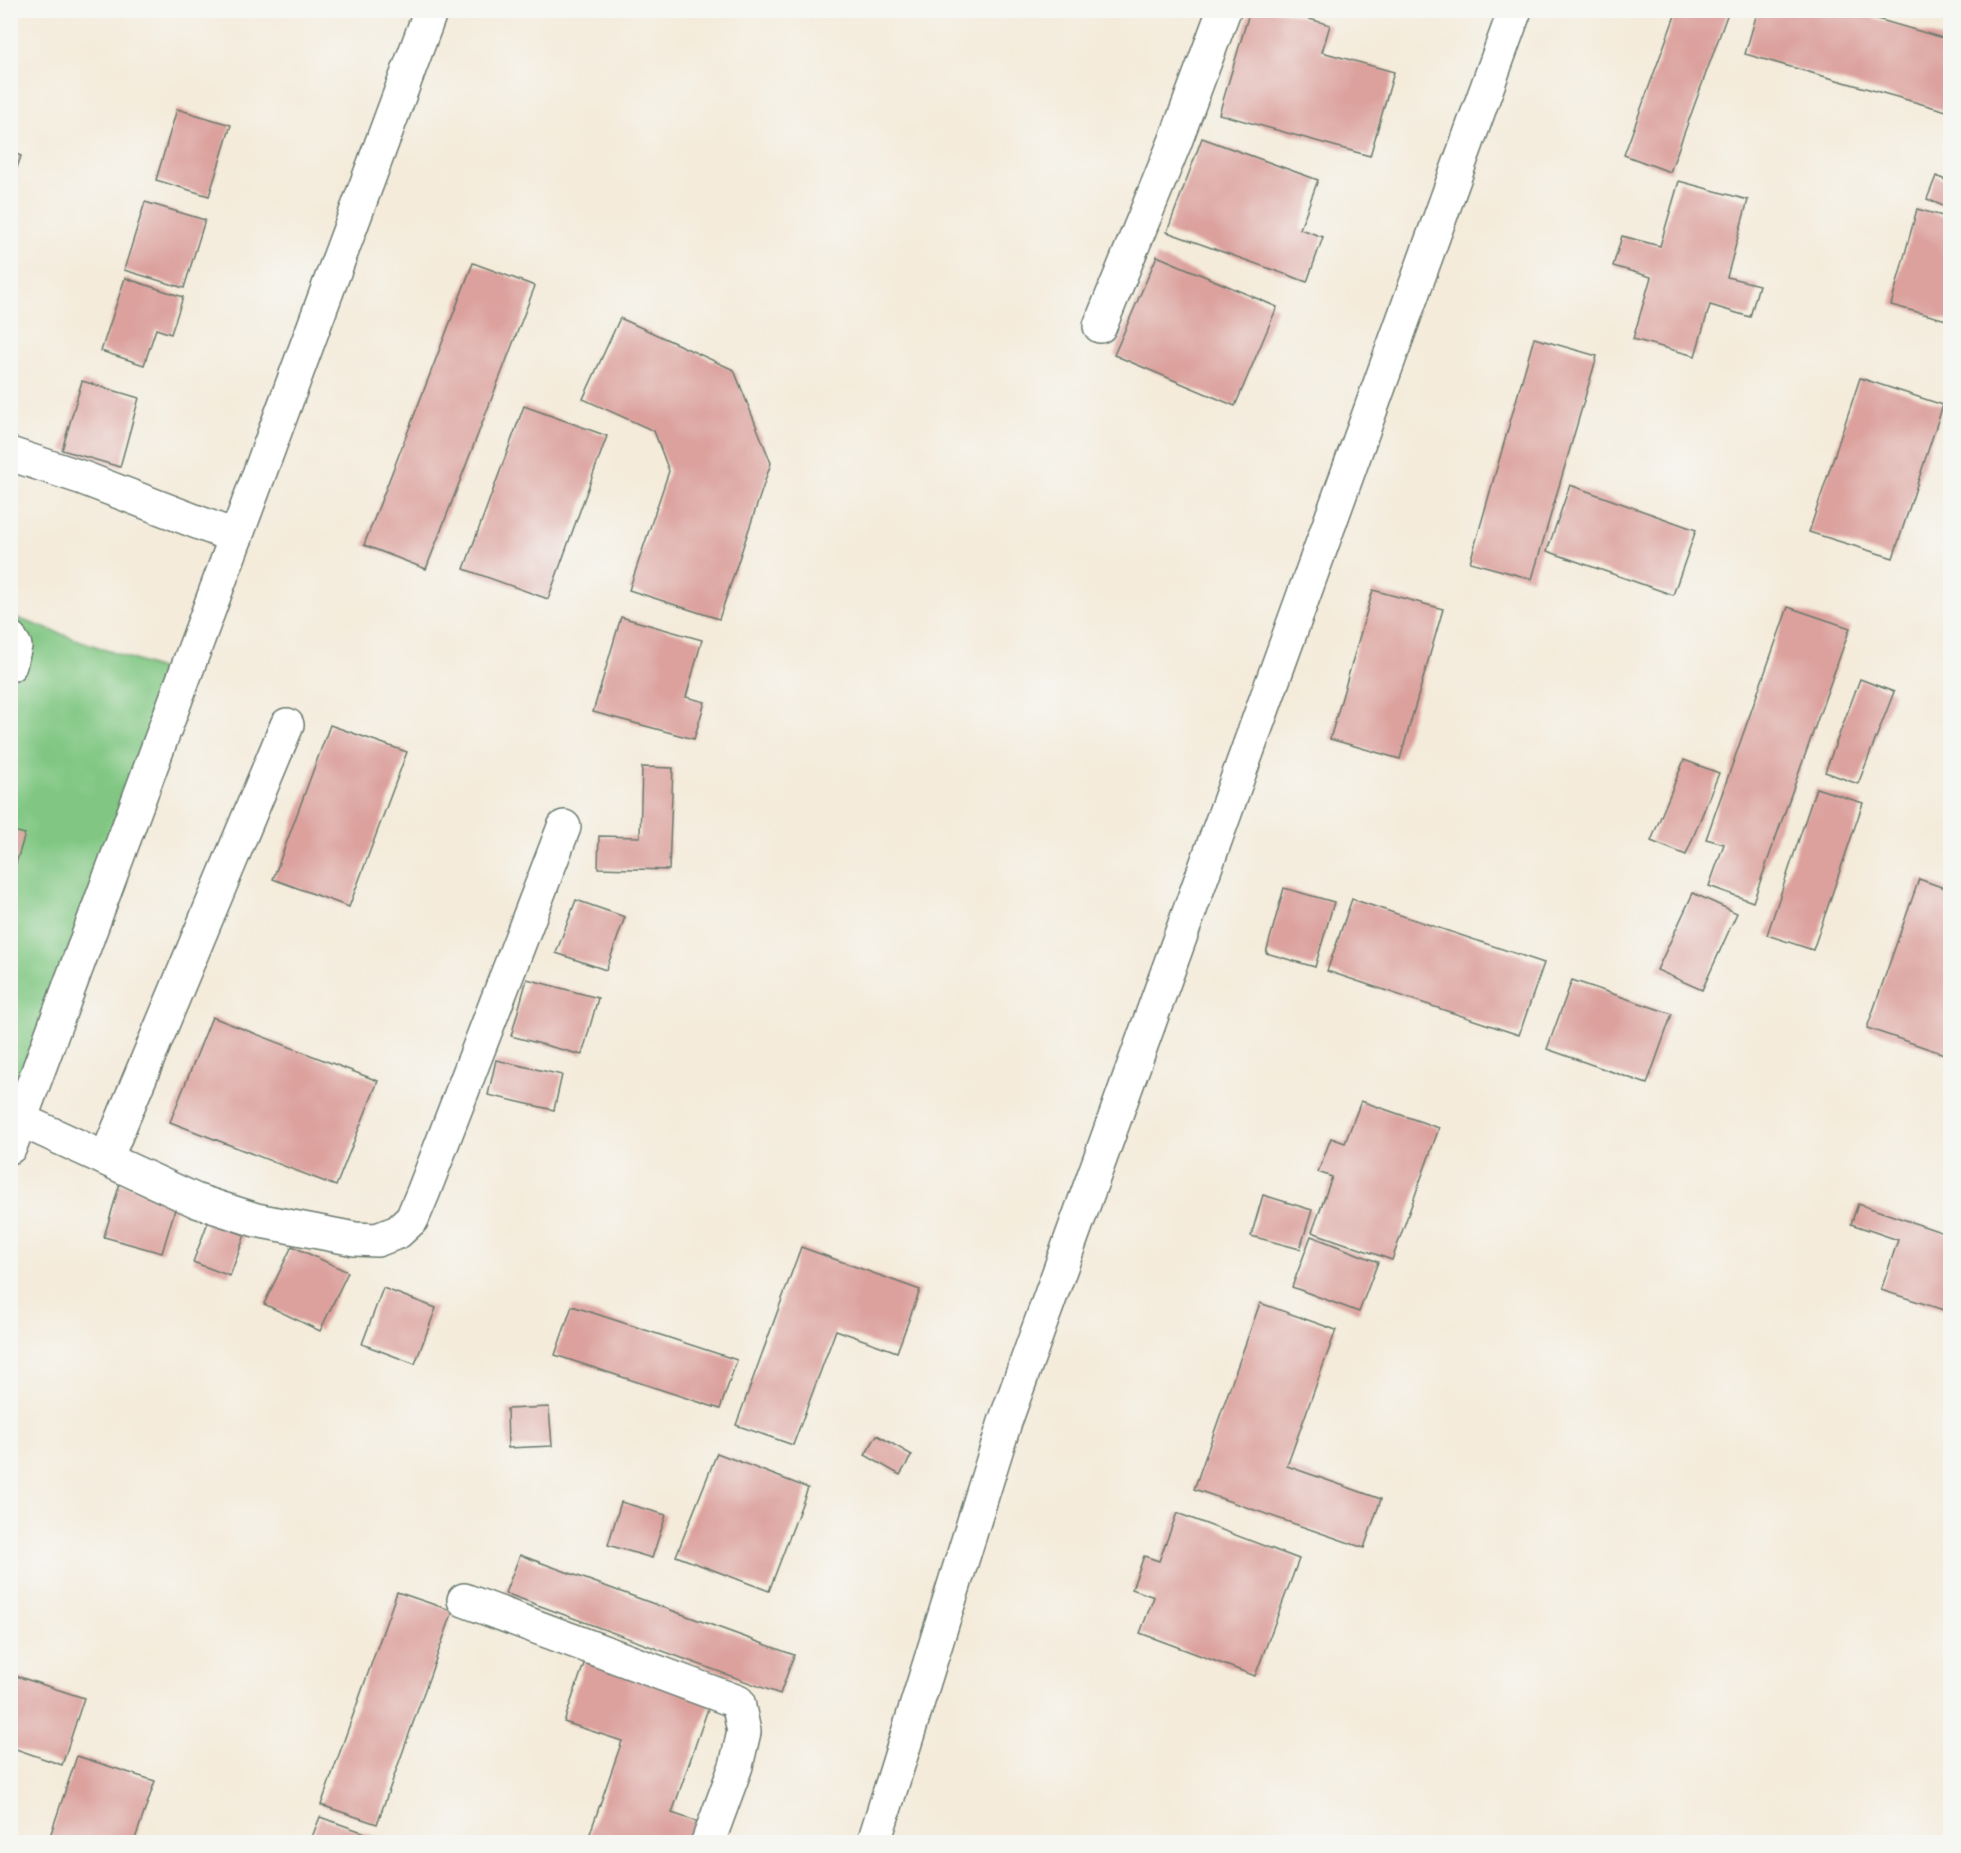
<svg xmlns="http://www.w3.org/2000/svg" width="1961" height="1853" viewBox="0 0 1961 1853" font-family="'Libre Caslon Text',serif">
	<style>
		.green { fill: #81c783; stroke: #50825c; stroke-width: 1.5 }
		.building { fill: #dca19d }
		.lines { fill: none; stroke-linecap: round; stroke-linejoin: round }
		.minor-casing { stroke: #6a7a6e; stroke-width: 36 }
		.minor { stroke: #fff; stroke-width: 33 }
	</style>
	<rect width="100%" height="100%" fill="#f6f6f2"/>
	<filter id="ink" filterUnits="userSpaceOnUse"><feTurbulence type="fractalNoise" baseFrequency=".0167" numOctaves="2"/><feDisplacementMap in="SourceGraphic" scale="12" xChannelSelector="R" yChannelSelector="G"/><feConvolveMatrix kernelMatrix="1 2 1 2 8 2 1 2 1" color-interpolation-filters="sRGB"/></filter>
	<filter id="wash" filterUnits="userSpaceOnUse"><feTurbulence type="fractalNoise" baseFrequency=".008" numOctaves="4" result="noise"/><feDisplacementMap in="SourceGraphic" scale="24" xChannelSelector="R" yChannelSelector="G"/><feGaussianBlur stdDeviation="1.35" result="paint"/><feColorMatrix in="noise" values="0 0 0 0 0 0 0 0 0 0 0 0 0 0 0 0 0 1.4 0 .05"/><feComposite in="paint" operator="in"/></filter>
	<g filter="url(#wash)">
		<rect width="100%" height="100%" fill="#f4ebda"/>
		<polygon class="green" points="11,616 171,673 11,1103"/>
		<g id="blocks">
			<g class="building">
				<polygon points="1250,10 1279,10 1330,25 1322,52 1394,72 1370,156 1219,114"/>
				<polygon points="1677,10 1729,10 1670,172 1624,155"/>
				<polygon points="1758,10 1846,10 1950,40 1950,112 1745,54"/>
				<polygon points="177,109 231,125 209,196 156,180"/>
				<polygon points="1202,138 1318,180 1300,229 1323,237 1307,282 1167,232"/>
				<polygon points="10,152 21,156 11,185 10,185"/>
				<polygon points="1936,176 1950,182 1950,209 1927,199"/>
				<polygon points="1679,181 1748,200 1727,277 1759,285 1750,317 1710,305 1695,356 1633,339 1651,277 1613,266 1622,236 1660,246"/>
				<polygon points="145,202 205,220 184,288 124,270"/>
				<polygon points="1917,209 1950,218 1950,321 1891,305"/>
				<polygon points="1157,256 1277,307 1235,406 1114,355"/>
				<polygon points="473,263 535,286 426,569 364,545"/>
				<polygon points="125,278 183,297 171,334 156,329 144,365 101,351"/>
				<polygon points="620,318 734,370 771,463 719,619 629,590 669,471 654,431 583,399"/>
				<polygon points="1534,338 1597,356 1532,579 1470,562"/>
				<polygon points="1860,378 1943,405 1893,558 1809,532"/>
				<polygon points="82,381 139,398 120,467 62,450"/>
				<polygon points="524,406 607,436 548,599 464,569"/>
				<polygon points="1570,485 1696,530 1673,595 1547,551"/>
				<polygon points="1373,590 1443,609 1400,759 1330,739"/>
				<polygon points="1788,607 1850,628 1753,902 1709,886 1724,844 1706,839"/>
				<polygon points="621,617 702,640 686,697 705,702 694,739 593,712"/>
				<polygon points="1860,679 1894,692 1858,784 1825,772"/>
				<polygon points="330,725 407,752 349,907 273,879"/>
				<polygon points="1684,760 1719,773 1686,855 1651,841"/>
				<polygon points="642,767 673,768 669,870 598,868 599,836 640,837"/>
				<polygon points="1816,788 1863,803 1813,950 1767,935"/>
				<polygon points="10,830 25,834 11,880 10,880"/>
				<polygon points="1919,879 1950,890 1950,1056 1867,1028"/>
				<polygon points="1284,888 1334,902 1315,967 1266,953"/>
				<polygon points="1693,893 1737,913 1702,990 1657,970"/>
				<polygon points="1352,899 1544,963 1519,1035 1327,971"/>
				<polygon points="576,900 625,917 606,970 556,953"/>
				<polygon points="527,979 598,998 582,1055 511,1036"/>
				<polygon points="1572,980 1672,1014 1647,1084 1547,1049"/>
				<polygon points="212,1017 378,1081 336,1186 170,1122"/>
				<polygon points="496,1060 562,1075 554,1110 488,1095"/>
				<polygon points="1361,1101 1439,1128 1392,1260 1312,1232 1332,1177 1318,1172 1331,1138 1345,1143"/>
				<polygon points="120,1183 178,1199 162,1253 104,1237"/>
				<polygon points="1263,1195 1312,1210 1300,1249 1251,1236"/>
				<polygon points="1858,1204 1950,1235 1950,1312 1881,1290 1898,1240 1851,1224"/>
				<polygon points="208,1222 245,1235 230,1276 193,1262"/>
				<polygon points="1311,1236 1378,1262 1359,1312 1292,1287"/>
				<polygon points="292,1246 348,1272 320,1331 264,1304"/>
				<polygon points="801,1247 920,1290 897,1352 836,1330 793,1445 736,1425"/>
				<polygon points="383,1288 436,1308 415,1364 362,1344"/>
				<polygon points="1260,1303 1336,1330 1287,1466 1381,1499 1364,1548 1194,1489"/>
				<polygon points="572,1306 737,1360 720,1409 555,1355"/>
				<polygon points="549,1407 552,1446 508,1448 507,1409"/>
				<polygon points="877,1435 912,1455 900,1475 865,1455"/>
				<polygon points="717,1453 808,1488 769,1591 676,1556"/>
				<polygon points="621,1502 666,1515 652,1558 608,1545"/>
				<polygon points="1177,1513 1299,1559 1255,1676 1140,1633 1154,1597 1132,1589 1144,1556 1159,1561"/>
				<polygon points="520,1555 794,1655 780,1694 505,1593"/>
				<polygon points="397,1592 453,1611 377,1824 321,1805"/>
				<polygon points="587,1655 712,1697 672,1813 698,1822 691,1842 587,1842 622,1741 564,1722"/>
				<polygon points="10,1674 84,1698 62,1765 10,1747"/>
				<polygon points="77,1756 155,1781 134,1842 48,1842"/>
				<polygon points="320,1817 382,1839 381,1842 310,1842"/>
			</g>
		</g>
	</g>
	<g filter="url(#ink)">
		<use href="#blocks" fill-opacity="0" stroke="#6a7a6e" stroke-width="1.5"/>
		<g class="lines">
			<defs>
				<g id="minor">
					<polyline points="1100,326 1175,142 1224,10"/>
					<polyline points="10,454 83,478 236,537"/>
					<polyline points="10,638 15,646 10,665"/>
					<polyline points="21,1120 197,1201 256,1220 355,1239 377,1240 398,1232 412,1219 423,1193 564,827"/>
					<polyline points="10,1147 431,10"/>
					<polyline points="106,1159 287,725"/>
					<polyline points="464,1600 738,1702 744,1732 736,1766 708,1842"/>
					<polyline points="874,1842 1005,1422 1515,10"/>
				</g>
			</defs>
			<use href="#minor" class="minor-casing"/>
			<use href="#minor" class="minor"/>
		</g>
	</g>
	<rect width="1961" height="1853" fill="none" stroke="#f6f6f2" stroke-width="36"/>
</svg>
